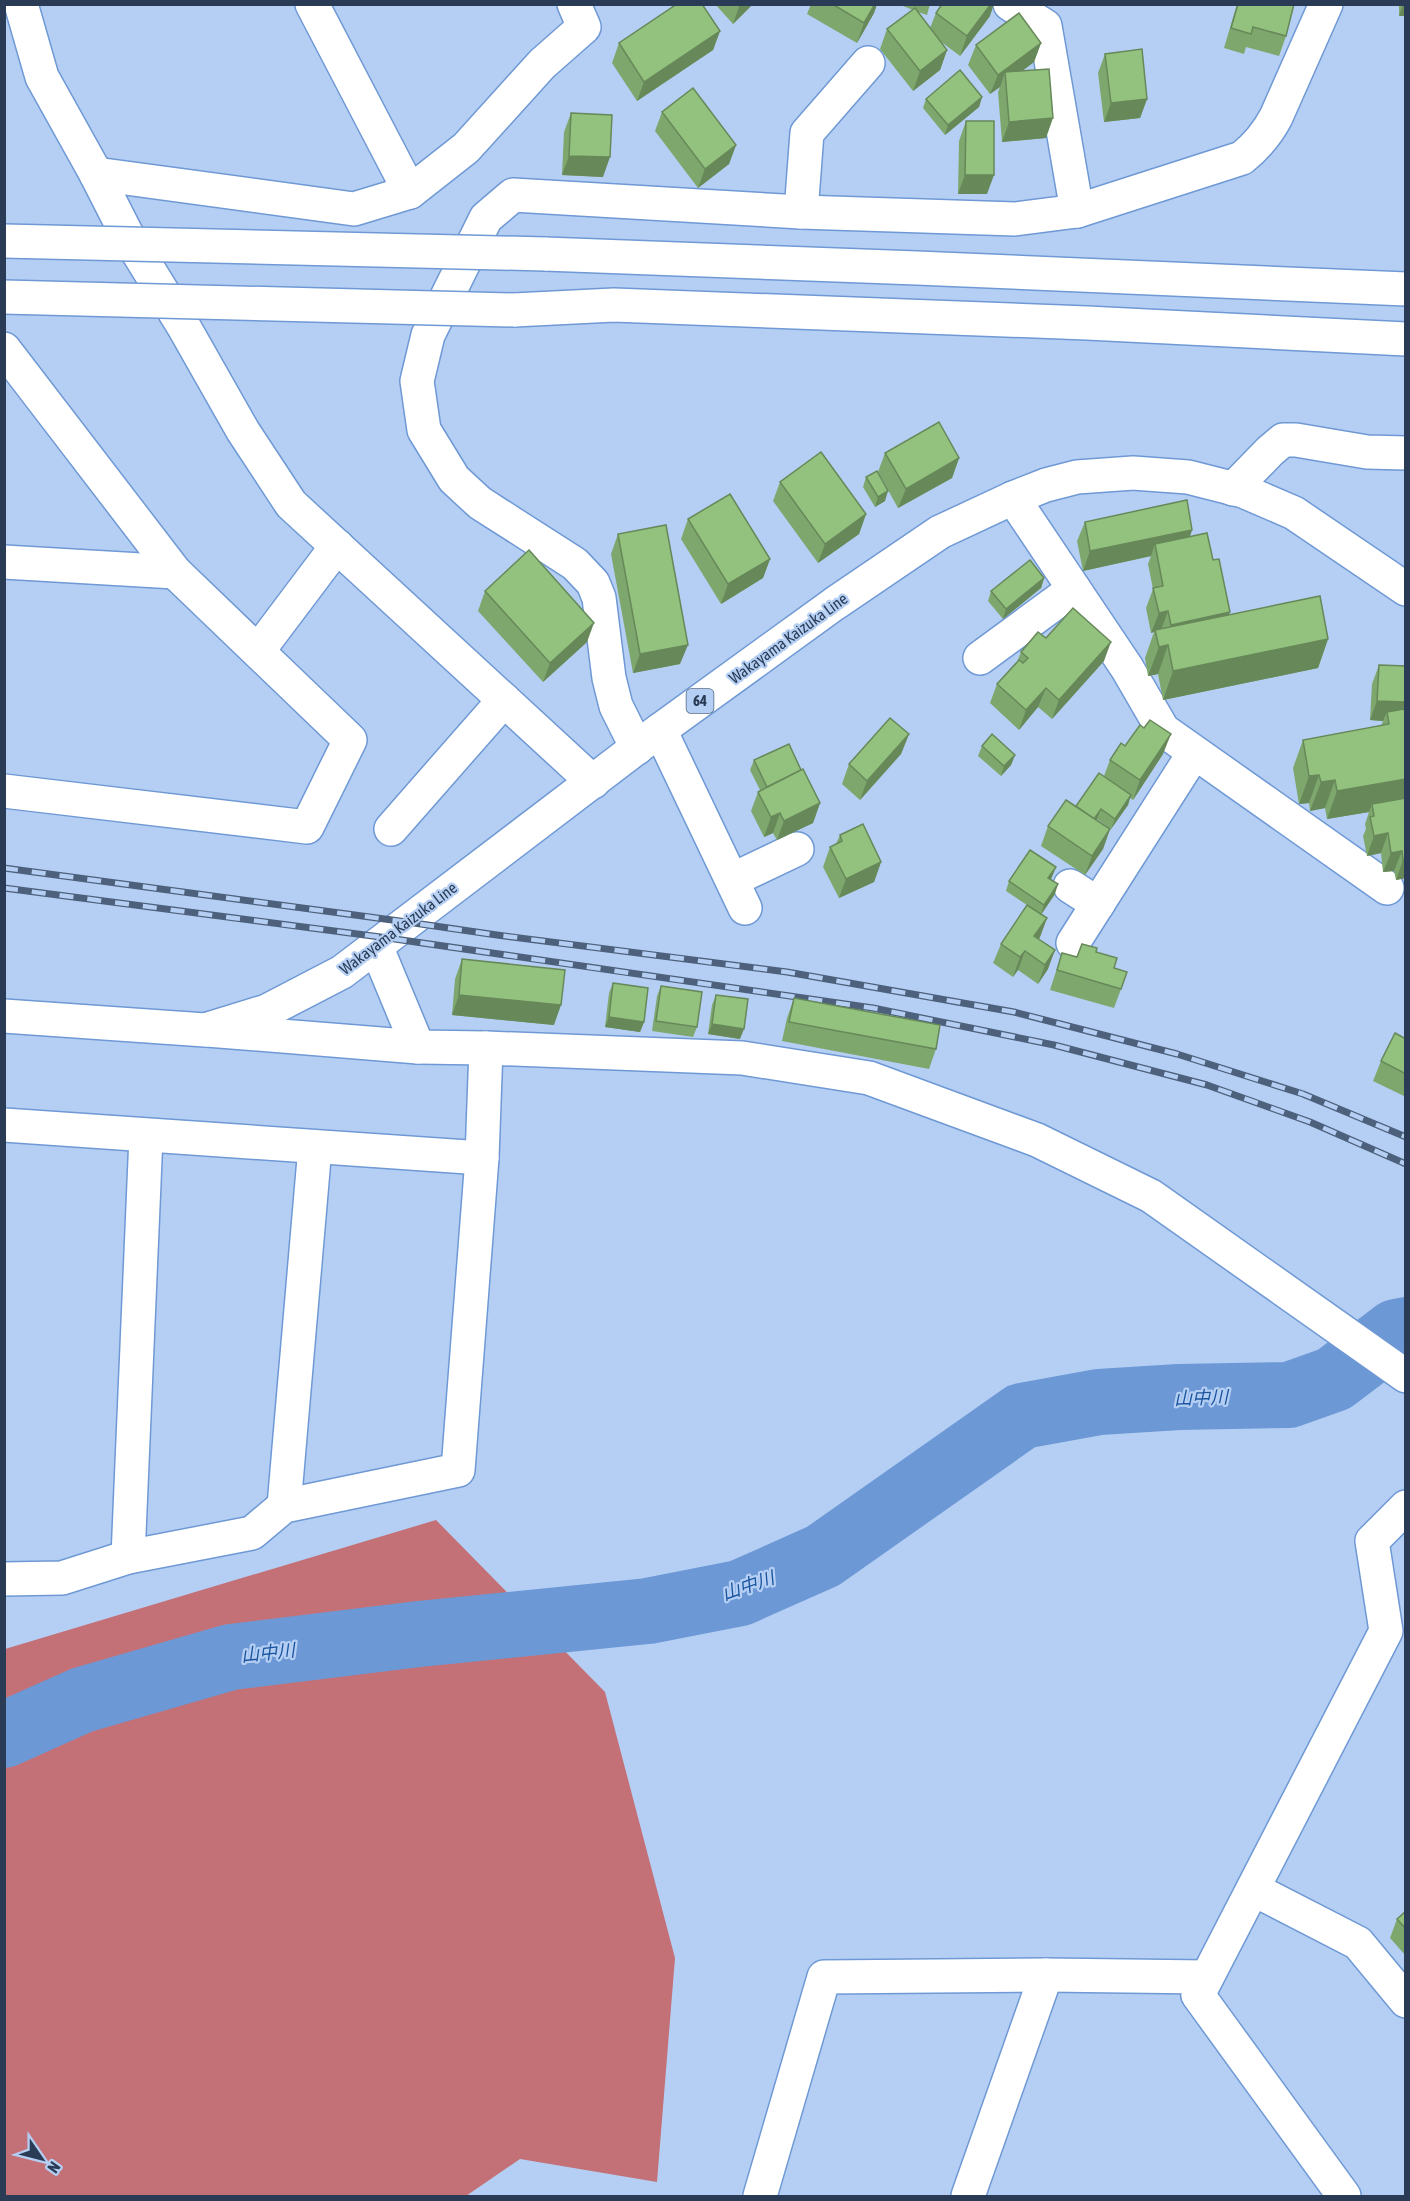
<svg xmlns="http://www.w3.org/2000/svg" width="1410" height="2201" viewBox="0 0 1410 2201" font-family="'Asap Condensed','Noto Sans JP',sans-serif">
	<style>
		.forest { fill: #c37176 }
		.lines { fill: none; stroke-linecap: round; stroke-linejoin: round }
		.river { stroke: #6c98d6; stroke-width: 66 }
		.street-casing { stroke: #6f99d4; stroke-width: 36 }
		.secondary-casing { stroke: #6f99d4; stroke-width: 36 }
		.primary-casing { stroke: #6f99d4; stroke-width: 36 }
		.highway-casing { stroke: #6f99d4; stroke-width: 36 }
		.street { stroke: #fff; stroke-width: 33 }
		.secondary { stroke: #fff; stroke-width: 33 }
		.primary { stroke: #fff; stroke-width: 33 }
		.highway { stroke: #fff; stroke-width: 33 }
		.rail-casing { stroke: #4d617d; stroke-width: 7 }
		.rail { stroke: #b5cff4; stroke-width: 4.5; stroke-dasharray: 14; stroke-linecap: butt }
		.highway-bridge-casing { stroke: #6f99d4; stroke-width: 36; stroke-linecap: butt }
		.highway-bridge { stroke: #fff; stroke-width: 33 }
		.wall { fill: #7ea76d }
		.shaded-wall { fill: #678859 }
		.building { fill: #93c27f; stroke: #678859; stroke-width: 1.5 }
		.labels { text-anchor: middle; stroke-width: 4.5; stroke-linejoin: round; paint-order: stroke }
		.shield { fill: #b5cff4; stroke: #546885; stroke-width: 1.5 }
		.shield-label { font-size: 15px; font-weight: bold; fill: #2a3c55 }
		.street-label { font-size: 16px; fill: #2a3c55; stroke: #b5cff4 }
		.water-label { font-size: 18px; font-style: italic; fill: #1a549e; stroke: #b5cff4 }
	</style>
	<rect width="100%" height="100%" fill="#b5cff4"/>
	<polygon class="forest" points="436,1520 605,1692 675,1958 657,2182 520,2159 466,2196 5,2196 5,1649"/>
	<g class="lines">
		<polyline class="river" points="4,1735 82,1700 231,1657 419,1634 648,1611 740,1593 823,1556 1022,1416 1099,1402 1179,1397 1289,1395 1334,1379 1396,1332 1406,1330"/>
		<defs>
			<g id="street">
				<polyline points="312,4 410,192"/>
				<polyline points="1010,4 1045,26 1077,211"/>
				<polyline points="96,174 354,209 410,192 466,148 542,64 584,27 574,4"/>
				<polyline points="801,212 807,133 868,63"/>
				<polyline points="4,349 175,572 350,740 307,827 4,791"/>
				<polyline points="1233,489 1270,451 1283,440 1296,440 1367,452 1406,453"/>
				<polyline points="1013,498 1127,668 1163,730 1387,888"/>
				<polyline points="4,562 175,572"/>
				<polyline points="258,651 337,546"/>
				<polyline points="980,658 1074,589"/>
				<polyline points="660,730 745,908"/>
				<path d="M637,748L616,706L609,678L599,598L593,583L575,564L480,503L454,479L424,430L417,381L428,335L486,218L513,195L801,212L1015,219L1077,211L1242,158C1257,146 1267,134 1276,117L1326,4"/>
				<polyline points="391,829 504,700"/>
				<polyline points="732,880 797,849"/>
				<polyline points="1070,886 1098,904"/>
				<polyline points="1073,943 1194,753"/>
				<polyline points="376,946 418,1047"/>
				<polyline points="207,1030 418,1047 486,1048 742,1058 869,1078 1037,1140 1151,1196 1406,1376"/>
				<polyline points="4,1125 482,1158"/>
				<polyline points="284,1506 315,1147"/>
				<polyline points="128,1557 146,1136"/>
				<polyline points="4,1579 62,1578 128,1557 252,1533 284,1506 458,1470 482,1158 486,1048"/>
				<polyline points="1253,1889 1358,1943 1406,2001"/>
				<polyline points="760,2196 824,1977 1046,1975 1207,1977"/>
				<polyline points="968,2196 1046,1975"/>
				<polyline points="1344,2196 1198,1995 1386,1631 1372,1541 1406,1507"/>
			</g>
			<polyline id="secondary" points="21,4 42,77 96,174 126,233 184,327 243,431 291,504 593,782"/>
			<polyline id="primary" points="4,1016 205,1030 267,1011 342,972 660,730 834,604 940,532 1013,498 1046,485 1077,477 1133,473 1188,477 1243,491 1294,513 1406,589"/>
			<g id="highway">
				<polyline points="545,254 917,268 1406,289"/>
				<polyline points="514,310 614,305 1087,323 1406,339"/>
			</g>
		</defs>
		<use href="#street" class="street-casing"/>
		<use href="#secondary" class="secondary-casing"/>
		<use href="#primary" class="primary-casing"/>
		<use href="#highway" class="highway-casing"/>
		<use href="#street" class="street"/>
		<use href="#secondary" class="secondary"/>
		<use href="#primary" class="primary"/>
		<use href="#highway" class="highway"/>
		<defs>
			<g id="rail">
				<polyline points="4,868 407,922 497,935 787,972 1014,1012 1177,1054 1303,1094 1406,1137"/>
				<polyline points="4,888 388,938 873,1008 1054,1045 1207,1085 1310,1122 1406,1164"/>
			</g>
		</defs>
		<use href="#rail" class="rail-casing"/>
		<use href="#rail" class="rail"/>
		<defs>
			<g id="highway-bridge">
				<polyline points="4,241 545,254"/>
				<polyline points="4,297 514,310"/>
			</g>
		</defs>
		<use href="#highway-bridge" class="highway-bridge-casing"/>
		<use href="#highway-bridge" class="highway-bridge"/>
	</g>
	<g class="wall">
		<polygon points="715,4 753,4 733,24"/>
		<polygon points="811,4 877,4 874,13 857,43 807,14"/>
		<polygon points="898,4 930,4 927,15 918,12 930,28 936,13 990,16 960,56 940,41 947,50 940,70 913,91 880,49 887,29 913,10"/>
		<polygon points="1237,4 1294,4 1286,36 1279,56 1246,47 1244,54 1224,48"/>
		<polygon points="1399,4 1406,4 1399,16"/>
		<polygon points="720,31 713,50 637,101 612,63 619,43"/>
		<polygon points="1041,43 1034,62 1022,71 1046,138 1002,142 998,92 1000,87 990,94 968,65 976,45"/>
		<polygon points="1105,54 1147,99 1140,118 1104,122 1098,73"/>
		<polygon points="982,97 979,107 945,135 923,108 926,99"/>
		<polygon points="662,112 736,145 729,164 698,188 655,131"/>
		<polygon points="571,113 603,177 562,175 564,132"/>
		<polygon points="966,121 987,194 958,194 959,141"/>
		<polygon points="885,453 959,458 952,478 898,508 878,472"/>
		<polygon points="866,477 885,501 875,507 863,487"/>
		<polygon points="780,482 866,514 859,534 818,563 773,501"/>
		<polygon points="688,519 770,559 763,578 721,604 681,539"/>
		<polygon points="1085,522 1192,530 1190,537 1213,560 1229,615 1328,639 1318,668 1163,700 1158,674 1148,676 1145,658 1154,632 1151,633 1146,608 1153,589 1148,564 1151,556 1083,571 1077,541"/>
		<polygon points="618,534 680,664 633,673 611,554"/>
		<polygon points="1044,578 1041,588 1003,619 988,601 991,591"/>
		<polygon points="485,591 587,642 543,682 478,611"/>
		<polygon points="1021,652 1104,661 1052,719 1038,707 1019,730 990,703 997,684 1017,662"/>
		<polygon points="1379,665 1406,666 1406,878 1396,880 1394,871 1383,872 1381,853 1367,856 1363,836 1366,829 1365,824 1369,812 1327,819 1325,808 1310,811 1309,803 1299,804 1293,768 1303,740 1381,726 1383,721 1370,720 1372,684"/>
		<polygon points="909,734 901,754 860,800 842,784 849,764"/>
		<polygon points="982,746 1015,755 1011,765 1001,776 978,756"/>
		<polygon points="1125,746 1163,754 1133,800 1130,798 1128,805 1111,829 1097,819 1097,820 1110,829 1103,849 1085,875 1041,846 1048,826 1076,806 1104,776 1110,760"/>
		<polygon points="754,760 801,770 820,803 813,823 777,840 773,833 764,837 751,811 758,792 760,790 750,770"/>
		<polygon points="840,835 881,862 874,882 839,898 823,867 830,847 836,844"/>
		<polygon points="1052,877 1051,879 1055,894 1041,914 1047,918 1039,939 1048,969 1038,984 1018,970 1013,977 993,963 1001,944 1027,905 1006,891 1009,881"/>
		<polygon points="1082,944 1096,952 1114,968 1121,989 1114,1008 1050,990 1062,953 1077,957"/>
		<polygon points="462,959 554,1025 452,1015 455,979"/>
		<polygon points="613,983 644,1022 640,1032 605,1027 609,993"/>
		<polygon points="661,986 697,1027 693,1037 652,1031 657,996"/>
		<polygon points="716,995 740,1039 708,1034 712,1005"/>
		<polygon points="794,998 936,1049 929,1069 782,1041 787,1018"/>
		<polygon points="1406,1039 1406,1097 1373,1081 1381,1061"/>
		<polygon points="1406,1911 1406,1956 1390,1938 1397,1919"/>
	</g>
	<g class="shaded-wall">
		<polygon points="740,4 753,4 733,24"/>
		<polygon points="875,4 877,4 874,13 857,43 864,23"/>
		<polygon points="991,4 994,4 990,16 960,56 967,36"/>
		<polygon points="1403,4 1406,4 1406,16 1399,16"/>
		<polygon points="720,31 713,50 637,101 644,82"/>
		<polygon points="1041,43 1034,62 1006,83 1005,72 1000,87 990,94 998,75"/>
		<polygon points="947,50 940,70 913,91 920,71"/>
		<polygon points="982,97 979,107 945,135 948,125"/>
		<polygon points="1147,99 1140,118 1104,122 1111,103"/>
		<polygon points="1053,118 1046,138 1002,142 1009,122"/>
		<polygon points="736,145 729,164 698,188 705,169"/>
		<polygon points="569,156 610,157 603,177 562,175"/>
		<polygon points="965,175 994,175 987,194 958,194"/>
		<polygon points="959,458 952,478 898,508 906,489"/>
		<polygon points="888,491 885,501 875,507 878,497"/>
		<polygon points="866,514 859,534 818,563 825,544"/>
		<polygon points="1192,530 1185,549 1155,544 1151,556 1083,571 1090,551"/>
		<polygon points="770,559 763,578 721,604 728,584"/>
		<polygon points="1044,578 1041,588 1003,619 1006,609"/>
		<polygon points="1168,611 1161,630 1155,630 1154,632 1151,633 1159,613"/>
		<polygon points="1230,612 1222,632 1164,645 1171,625"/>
		<polygon points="594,623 587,642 543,682 550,663"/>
		<polygon points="1328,639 1318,668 1163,700 1173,671"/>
		<polygon points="1111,642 1104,661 1052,719 1059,700"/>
		<polygon points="688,645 680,664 633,673 640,654"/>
		<polygon points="1168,645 1158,674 1148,676 1159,647"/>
		<polygon points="1046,688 1038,707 1019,730 1026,710"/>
		<polygon points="1377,701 1406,702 1406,722 1387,712 1383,721 1370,720"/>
		<polygon points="909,734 901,754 860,800 867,781"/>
		<polygon points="1171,734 1163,754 1133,800 1140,780"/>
		<polygon points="1015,755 1011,765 1001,776 1004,766"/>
		<polygon points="1319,775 1309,803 1299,804 1309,776"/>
		<polygon points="1406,779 1406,805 1372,804 1369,812 1327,819 1337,791"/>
		<polygon points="1335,780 1325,808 1310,811 1321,782"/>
		<polygon points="1131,795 1128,805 1111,829 1115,819"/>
		<polygon points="820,803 813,823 777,840 784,821"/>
		<polygon points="1101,809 1097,819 1090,830 1093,820"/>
		<polygon points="780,813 773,833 764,837 771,817"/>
		<polygon points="1110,829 1103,849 1085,875 1092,856"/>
		<polygon points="1388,833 1381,853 1367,856 1374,836"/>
		<polygon points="1402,851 1394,871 1383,872 1391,853"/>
		<polygon points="1403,860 1406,860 1406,878 1396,880"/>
		<polygon points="881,862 874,882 839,898 846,879"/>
		<polygon points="1056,867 1052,877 1045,888 1048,878"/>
		<polygon points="1058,884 1055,894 1041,915 1044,905"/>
		<polygon points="1047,918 1040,937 1029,954 1034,936"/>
		<polygon points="1055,950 1048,969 1038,984 1045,965"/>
		<polygon points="1025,951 1018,970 1013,977 1020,957"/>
		<polygon points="459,995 561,1005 554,1025 452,1015"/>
		<polygon points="609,1017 644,1022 640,1032 605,1027"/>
		<polygon points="712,1024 744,1029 740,1039 708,1034"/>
	</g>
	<g class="building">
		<polygon points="677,4 702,4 720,31 644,82 619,43"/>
		<polygon points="832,4 875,4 864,23"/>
		<polygon points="942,4 991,4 967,36 936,13"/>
		<polygon points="1238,4 1294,4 1286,36 1253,27 1251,34 1231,28"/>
		<polygon points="915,8 947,50 920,71 887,29"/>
		<polygon points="1019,13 1041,43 998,75 976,45"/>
		<polygon points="1142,49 1147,99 1111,103 1105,54"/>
		<polygon points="1049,69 1053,118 1009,122 1005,72"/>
		<polygon points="960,70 982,97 948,125 926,99"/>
		<polygon points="693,88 736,145 705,169 662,112"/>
		<polygon points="571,113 612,115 610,157 569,156"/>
		<polygon points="966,121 994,121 994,175 965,175"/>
		<polygon points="939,422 959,458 906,489 885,453"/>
		<polygon points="821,452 866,514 825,544 780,482"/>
		<polygon points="877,471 888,491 878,497 866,477"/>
		<polygon points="730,494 770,559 728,584 688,519"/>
		<polygon points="1187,500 1192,530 1090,551 1085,522"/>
		<polygon points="666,525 688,645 640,654 618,534"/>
		<polygon points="1207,533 1213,560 1219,559 1230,612 1171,625 1168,611 1159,613 1153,588 1163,586 1155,544"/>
		<polygon points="529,550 594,623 550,663 485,591"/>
		<polygon points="1030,560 1044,578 1006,609 991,591"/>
		<polygon points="1320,596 1328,639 1173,671 1168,645 1159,647 1155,630"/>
		<polygon points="1073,608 1111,642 1059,700 1046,688 1026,710 997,684 1019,660 1023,663 1028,658 1021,652 1038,632 1046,638"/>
		<polygon points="1379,665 1406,666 1406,702 1377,701"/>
		<polygon points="1404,709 1406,714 1406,779 1337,791 1335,780 1321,782 1319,775 1309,776 1303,740 1389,724 1387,712"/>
		<polygon points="890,718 909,734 867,781 849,764"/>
		<polygon points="1150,720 1171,734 1140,780 1110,760 1121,743 1125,746 1140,725 1144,728"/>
		<polygon points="992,734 1015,755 1004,766 982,746"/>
		<polygon points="789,744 801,770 767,787 754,760"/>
		<polygon points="803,769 820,803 784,821 780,813 771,817 758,792"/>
		<polygon points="1099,773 1131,795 1115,819 1101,809 1094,819 1076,806"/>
		<polygon points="1406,798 1406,860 1403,860 1402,851 1391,853 1388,833 1374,836 1370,817 1374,816 1372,804"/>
		<polygon points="1066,800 1110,829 1092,856 1048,826"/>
		<polygon points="863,824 881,862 846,879 830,847 842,841 840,835"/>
		<polygon points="1030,850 1056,867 1048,878 1058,884 1044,905 1009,881"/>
		<polygon points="1027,905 1047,918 1034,936 1055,950 1045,965 1025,951 1020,957 1001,944"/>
		<polygon points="1082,944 1097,948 1096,952 1117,958 1114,968 1127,972 1121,989 1057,970 1062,953 1077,957"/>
		<polygon points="462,959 565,970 561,1005 459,995"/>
		<polygon points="613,983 648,988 644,1022 609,1017"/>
		<polygon points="661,986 702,992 697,1027 656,1021"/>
		<polygon points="716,995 748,999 744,1029 712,1024"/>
		<polygon points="794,998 940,1025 936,1049 789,1022"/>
		<polygon points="1395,1033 1406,1039 1406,1074 1381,1061"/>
		<polygon points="1406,1911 1406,1929 1397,1919"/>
	</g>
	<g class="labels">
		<rect class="shield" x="686.5" y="689" width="27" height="24" rx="4.5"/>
		<g class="shield-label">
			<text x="700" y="706">64</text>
		</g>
		<g class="street-label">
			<text transform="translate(788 638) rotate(-36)" y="6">Wakayama Kaizuka Line</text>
			<text transform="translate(398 928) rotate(-37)" y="6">Wakayama Kaizuka Line</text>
		</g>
		<g class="water-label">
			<text transform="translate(1201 1398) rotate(-2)" y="6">山中川</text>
			<text transform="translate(748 1586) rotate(-19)" y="6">山中川</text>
			<text transform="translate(268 1653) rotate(-6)" y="6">山中川</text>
		</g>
	</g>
	<rect width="1410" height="2201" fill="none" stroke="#2a3c55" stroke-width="12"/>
	<g transform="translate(42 2159) rotate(125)" stroke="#b5cff4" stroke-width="4.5" paint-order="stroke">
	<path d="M0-4.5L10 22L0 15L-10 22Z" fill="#2a3c55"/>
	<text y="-9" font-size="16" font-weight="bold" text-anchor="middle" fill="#2a3c55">N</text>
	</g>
</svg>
